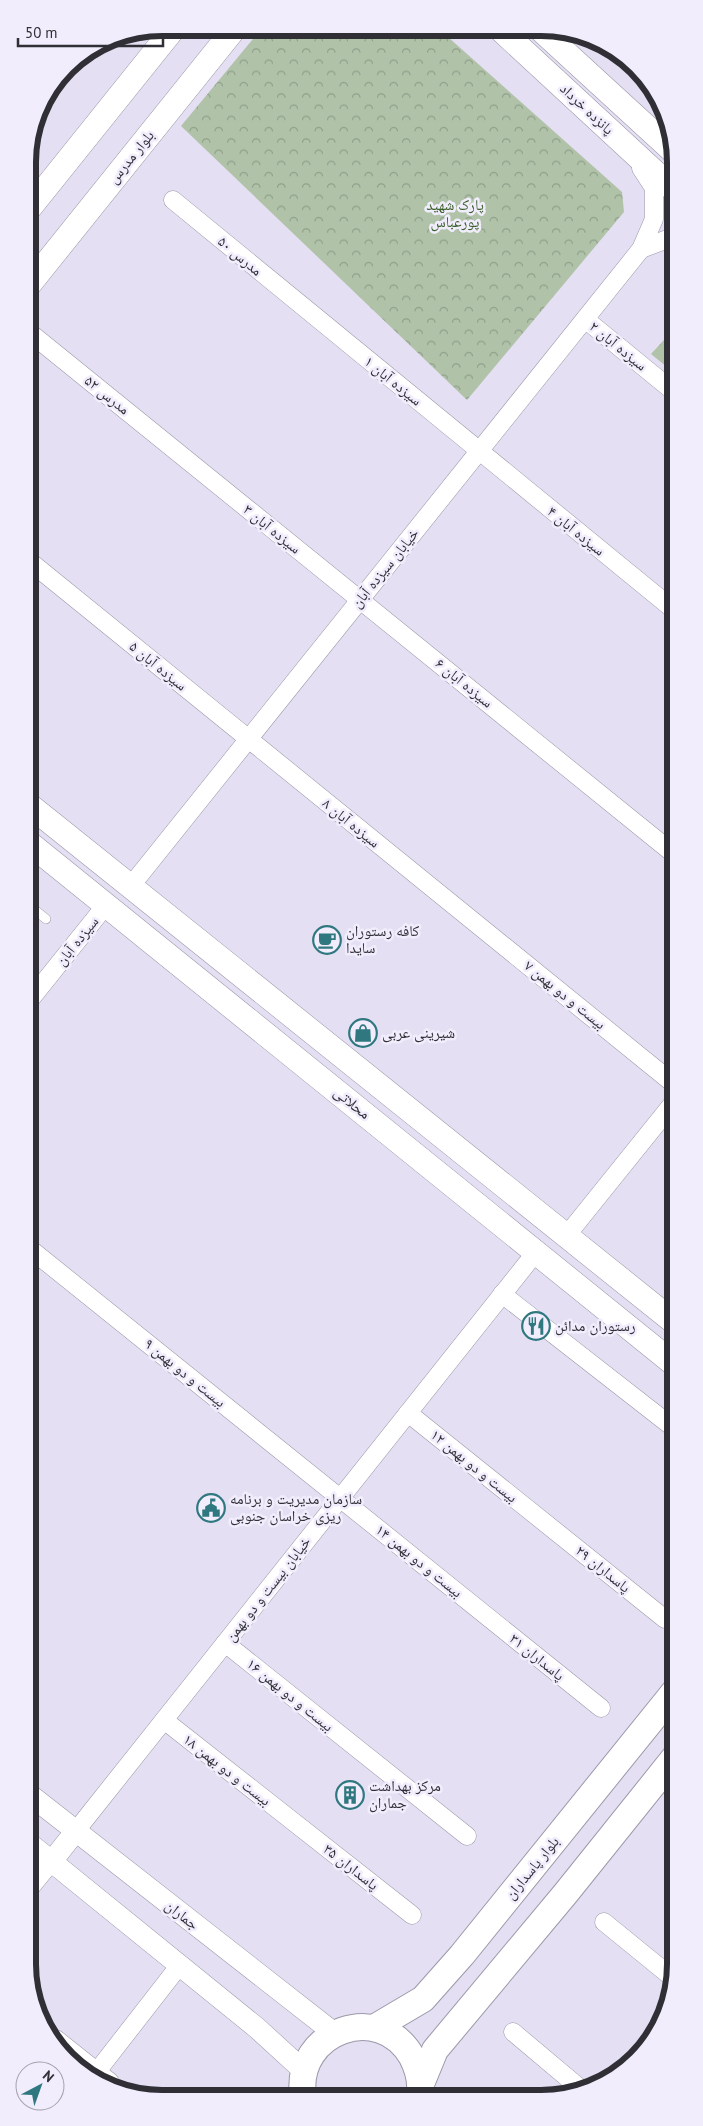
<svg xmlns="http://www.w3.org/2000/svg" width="703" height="2126" viewBox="0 0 703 2126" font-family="'PT Sans','Noto Naskh Arabic',sans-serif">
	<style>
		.forest { fill: url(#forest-crowns) }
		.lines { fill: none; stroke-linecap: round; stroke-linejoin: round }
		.service-casing { stroke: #9c98a9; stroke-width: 10 }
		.minor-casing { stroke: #9c98a9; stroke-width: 19 }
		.tertiary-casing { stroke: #9c98a9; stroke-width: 22 }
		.secondary-casing { stroke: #9c98a9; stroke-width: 25 }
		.primary-casing { stroke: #9c98a9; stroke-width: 28 }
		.service { stroke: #fff; stroke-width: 9 }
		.minor { stroke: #fff; stroke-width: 18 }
		.tertiary { stroke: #fff; stroke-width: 21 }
		.secondary { stroke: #fff; stroke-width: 24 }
		.primary { stroke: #fff; stroke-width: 26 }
		.labels { text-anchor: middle; stroke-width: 5; stroke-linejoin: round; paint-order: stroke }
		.street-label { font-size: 15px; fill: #302f36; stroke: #f1edfc }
		.park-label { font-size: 15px; fill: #3a602b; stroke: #f1edfc }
		.poi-label { font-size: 15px; fill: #302f36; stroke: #f1edfc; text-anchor: start }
		.rim { fill: none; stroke: #302f36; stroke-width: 6 }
	</style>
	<defs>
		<pattern id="forest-crowns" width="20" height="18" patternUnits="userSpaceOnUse" patternTransform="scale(1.25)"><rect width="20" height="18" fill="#b0c3a9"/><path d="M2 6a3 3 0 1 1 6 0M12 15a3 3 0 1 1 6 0" fill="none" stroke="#909f8a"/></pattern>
	</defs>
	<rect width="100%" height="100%" fill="#e4dff2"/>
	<g class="forest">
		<polygon points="262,28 439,29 622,192 624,212 467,400 181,126"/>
		<polygon points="673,330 673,372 651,354"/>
	</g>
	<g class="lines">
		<defs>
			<polyline id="service" points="29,905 46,919"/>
			<g id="minor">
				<polyline points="173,200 674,610"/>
				<polyline points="641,249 673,237"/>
				<polyline points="585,319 673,391"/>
				<polyline points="29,332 674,854"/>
				<polyline points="28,560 674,1084"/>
				<polyline points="130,887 641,249 654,219 654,188 641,168"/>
				<polyline points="29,1001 106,905"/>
				<polyline points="567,1235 674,1102"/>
				<polyline points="29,1248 601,1708"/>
				<polyline points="502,1294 675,1429"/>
				<polyline points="408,1413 665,1619"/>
				<polyline points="225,1643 467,1836"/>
				<polyline points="164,1720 412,1915"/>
				<polyline points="75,1832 536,1252"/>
				<polyline points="30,1888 52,1861"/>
				<polyline points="604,1922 674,1979"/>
				<polyline points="513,2032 582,2090"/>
				<polyline points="56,2039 110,2082"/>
				<polyline points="95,2074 179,1966"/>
			</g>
			<g id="tertiary">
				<polyline points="30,1795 334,2033"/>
				<polyline points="30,1844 257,2028 304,2071"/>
				<polyline points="52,1861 75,1832"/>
			</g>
			<g id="secondary">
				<polyline points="501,30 673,189"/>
				<polyline points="541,30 673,151"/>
				<polyline points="28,210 174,28"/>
				<polyline points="28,286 235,28"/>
				<polyline points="29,805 674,1322"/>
				<polyline points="29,843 674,1364"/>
			</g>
			<g id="primary">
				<polyline points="374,2028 423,1999 462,1955 675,1691"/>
				<polyline points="421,2084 435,2050 566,1893 675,1757"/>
				<path d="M303,2096C294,2031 380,2000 412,2057C417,2067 421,2078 420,2090"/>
			</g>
		</defs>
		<use href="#service" class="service-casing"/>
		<use href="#minor" class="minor-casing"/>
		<use href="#tertiary" class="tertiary-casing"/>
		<use href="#secondary" class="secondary-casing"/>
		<use href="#primary" class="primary-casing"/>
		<use href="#service" class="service"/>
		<use href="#minor" class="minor"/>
		<use href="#tertiary" class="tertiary"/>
		<use href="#secondary" class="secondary"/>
		<use href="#primary" class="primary"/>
	</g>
	<defs>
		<symbol id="cafe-ring" viewBox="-11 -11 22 22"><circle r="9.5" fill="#f1edfc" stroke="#2f787f" stroke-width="1.5"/><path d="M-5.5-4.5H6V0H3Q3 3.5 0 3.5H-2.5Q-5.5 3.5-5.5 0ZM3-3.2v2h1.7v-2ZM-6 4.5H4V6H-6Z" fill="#2f787f"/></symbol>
		<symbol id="shop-ring" viewBox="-11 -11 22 22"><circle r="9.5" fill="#f1edfc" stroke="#2f787f" stroke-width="1.5"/><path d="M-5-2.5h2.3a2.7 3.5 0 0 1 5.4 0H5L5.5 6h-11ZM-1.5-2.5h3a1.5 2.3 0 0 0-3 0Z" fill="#2f787f"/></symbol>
		<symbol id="restaurant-ring" viewBox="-11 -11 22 22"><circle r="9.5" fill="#f1edfc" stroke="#2f787f" stroke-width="1.5"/><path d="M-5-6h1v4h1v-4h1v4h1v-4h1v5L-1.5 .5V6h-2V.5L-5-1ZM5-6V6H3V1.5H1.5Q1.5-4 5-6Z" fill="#2f787f"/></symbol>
		<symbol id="civic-ring" viewBox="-11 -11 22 22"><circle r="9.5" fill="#f1edfc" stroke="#2f787f" stroke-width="1.5"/><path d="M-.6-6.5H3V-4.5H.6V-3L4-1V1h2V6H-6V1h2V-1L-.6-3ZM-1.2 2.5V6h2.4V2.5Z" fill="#2f787f"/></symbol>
		<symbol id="building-ring" viewBox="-11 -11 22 22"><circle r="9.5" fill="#f1edfc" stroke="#2f787f" stroke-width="1.5"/><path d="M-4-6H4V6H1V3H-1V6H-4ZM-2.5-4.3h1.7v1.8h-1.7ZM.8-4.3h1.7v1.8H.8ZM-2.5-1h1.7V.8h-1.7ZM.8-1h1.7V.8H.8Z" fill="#2f787f"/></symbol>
	</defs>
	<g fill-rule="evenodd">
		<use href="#cafe-ring" x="311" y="924" width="32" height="32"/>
		<use href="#shop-ring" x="347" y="1017" width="32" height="32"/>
		<use href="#restaurant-ring" x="520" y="1310" width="32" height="32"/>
		<use href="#civic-ring" x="195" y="1492" width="32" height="32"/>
		<use href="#building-ring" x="334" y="1779" width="32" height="32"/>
	</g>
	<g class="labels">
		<g class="street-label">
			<text transform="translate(587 109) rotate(43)" y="5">پانزده خرداد</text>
			<text transform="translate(131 157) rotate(-51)" y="5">بلوار مدرس</text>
			<text transform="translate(240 256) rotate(40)" y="5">مدرس ۵۰</text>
			<text transform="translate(618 346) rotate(39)" y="5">سیزده آبان ۲</text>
			<text transform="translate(393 381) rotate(39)" y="5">سیزده آبان ۱</text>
			<text transform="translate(107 395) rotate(39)" y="5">مدرس ۵۲</text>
			<text transform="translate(272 529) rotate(39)" y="5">سیزده آبان ۳</text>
			<text transform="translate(576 531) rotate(39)" y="5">سیزده آبان ۴</text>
			<text transform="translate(385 568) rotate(-51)" y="5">خیابان سیزده آبان</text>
			<text transform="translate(158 666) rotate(39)" y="5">سیزده آبان ۵</text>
			<text transform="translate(464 683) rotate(39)" y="5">سیزده آبان ۶</text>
			<text transform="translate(351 823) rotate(39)" y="5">سیزده آبان ۸</text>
			<text transform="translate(77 941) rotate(-51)" y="5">سیزده آبان</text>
			<text transform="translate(565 995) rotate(39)" y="5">بیست و دو بهمن ۷</text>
			<text transform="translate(352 1103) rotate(39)" y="5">محلاتی</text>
			<text transform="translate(185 1373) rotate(39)" y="5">بیست و دو بهمن ۹</text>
			<text transform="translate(474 1466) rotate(39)" y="5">بیست و دو بهمن ۱۲</text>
			<text transform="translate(419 1561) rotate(39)" y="5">بیست و دو بهمن ۱۴</text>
			<text transform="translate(603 1569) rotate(39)" y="5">پاسداران ۲۹</text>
			<text transform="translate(268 1589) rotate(-52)" y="5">خیابان بیست و دو بهمن</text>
			<text transform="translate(537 1657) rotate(39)" y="5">پاسداران ۳۱</text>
			<text transform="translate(290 1695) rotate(39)" y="5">بیست و دو بهمن ۱۶</text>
			<text transform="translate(227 1770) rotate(38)" y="5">بیست و دو بهمن ۱۸</text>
			<text transform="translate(351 1867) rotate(38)" y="5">پاسداران ۳۵</text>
			<text transform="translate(532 1868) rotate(-51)" y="5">بلوار پاسداران</text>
			<text transform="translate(182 1915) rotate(38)" y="5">جماران</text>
		</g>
		<g class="park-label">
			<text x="455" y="210">پارک شهید<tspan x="455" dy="17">پورعباس</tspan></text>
		</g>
		<g class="poi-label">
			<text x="346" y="936">کافه رستوران<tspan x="346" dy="17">سایدا</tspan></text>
			<text x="382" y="1038">شیرینی عربی</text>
			<text x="555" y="1331">رستوران مدائن</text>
			<text x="230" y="1504">سازمان مدیریت و برنامه<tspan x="230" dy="17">ریزی خراسان جنوبی</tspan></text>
			<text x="369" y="1791">مرکز بهداشت<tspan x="369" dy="17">جماران</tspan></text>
		</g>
	</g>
	<path d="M0 0H703V2126H0ZM162 36H541A126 126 0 0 1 667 162V1964A126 126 0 0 1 541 2090H162A126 126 0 0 1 36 1964V162A126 126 0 0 1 162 36Z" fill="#f1edfc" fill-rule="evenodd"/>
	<path class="rim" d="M162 36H541A126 126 0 0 1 667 162V1964A126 126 0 0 1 541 2090H162A126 126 0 0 1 36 1964V162A126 126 0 0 1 162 36Z"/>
	<g transform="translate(40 2086) rotate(41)"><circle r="24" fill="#f1edfc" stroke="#a4a1ad"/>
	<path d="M0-4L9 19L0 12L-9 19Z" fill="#2f787f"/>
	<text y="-8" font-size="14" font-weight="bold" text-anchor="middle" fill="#302f36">N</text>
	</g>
	<path d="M18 38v8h145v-8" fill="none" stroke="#302f36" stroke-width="2.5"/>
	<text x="25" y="38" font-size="15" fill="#302f36" stroke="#f1edfc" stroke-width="4" paint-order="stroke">50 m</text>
</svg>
